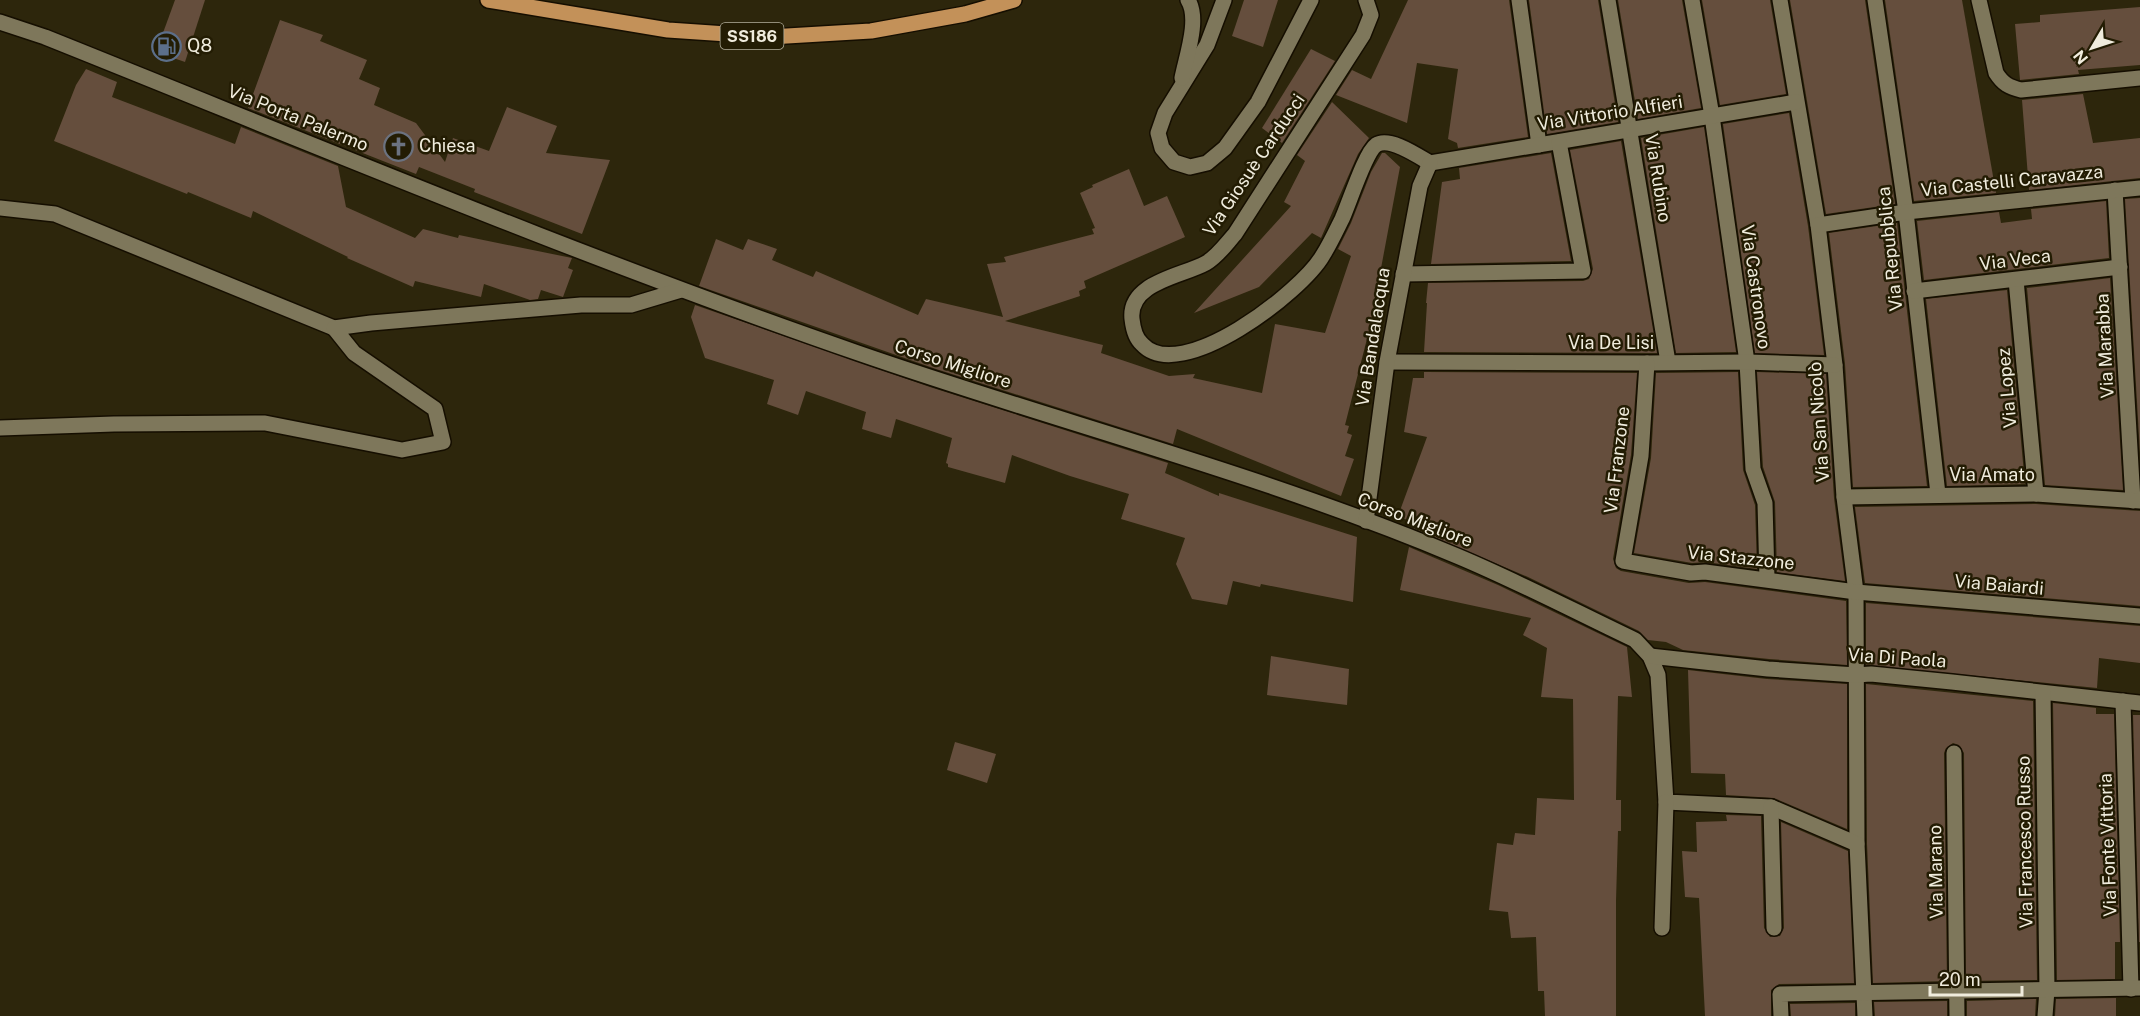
<svg xmlns="http://www.w3.org/2000/svg" width="2140" height="1016" viewBox="0 0 2140 1016" font-family="'Public Sans',sans-serif">
	<style>
		.building { fill: #654e3d }
		.lines { fill: none; stroke-linecap: round; stroke-linejoin: round }
		.minor-casing { stroke: #150e00; stroke-width: 18 }
		.major-casing { stroke: #150e00; stroke-width: 18 }
		.minor { stroke: #7e775b; stroke-width: 15 }
		.major { stroke: #c39159; stroke-width: 15 }
		.labels { text-anchor: middle; stroke-width: 5; stroke-linejoin: round; paint-order: stroke }
		.shield { fill: #231c03; stroke: #b2ae9c; stroke-width: 1.5 }
		.shield-label { font-size: 16px; font-weight: bold; fill: #f0ecdd }
		.poi-label { font-size: 18px; fill: #f0ecdd; stroke: #231c03; text-anchor: start }
		.street-label { font-size: 18px; fill: #f0ecdd; stroke: #231c03 }
	</style>
	<rect width="100%" height="100%" fill="#2d260c"/>
	<g class="building">
		<polygon points="175,0 205,0 185,62 156,52"/>
		<polygon points="1244,0 1278,0 1263,47 1232,36"/>
		<polygon points="1408,0 1509,0 1528,137 1458,148 1457,143 1448,139 1458,69 1417,63 1407,123 1336,95 1352,70 1371,79"/>
		<polygon points="1529,0 1598,0 1618,122 1547,134"/>
		<polygon points="1618,0 1682,0 1701,108 1638,119"/>
		<polygon points="1702,0 1770,0 1786,94 1720,105"/>
		<polygon points="1790,0 1865,0 1895,204 1826,214"/>
		<polygon points="1885,0 1962,0 1996,193 1914,201"/>
		<polygon points="2140,7 2140,65 2078,70 2079,74 2020,80 2015,24 2040,22 2040,15"/>
		<polygon points="280,20 323,35 320,41 367,60 359,79 380,88 374,105 416,123 445,162 453,138 489,151 507,107 557,126 546,153 610,160 582,234 474,192 475,189 419,167 416,174 248,108"/>
		<polygon points="1311,49 1335,61 1282,143 1262,128"/>
		<polygon points="86,69 117,82 112,97 235,144 241,127 338,166 346,207 415,238 423,229 458,238 459,235 572,258 568,268 573,270 563,297 541,290 538,299 530,300 484,284 481,297 415,281 413,287 347,258 348,257 253,211 251,218 188,192 187,194 54,141 76,85"/>
		<polygon points="2083,94 2093,143 2140,138 2140,178 2029,190 2022,100"/>
		<polygon points="1332,102 1369,138 1358,154 1321,238 1312,233 1259,287 1194,313 1291,206 1284,202 1305,161 1297,155"/>
		<polygon points="1789,113 1808,226 1824,355 1755,353 1723,124"/>
		<polygon points="1704,127 1736,352 1676,353 1641,138"/>
		<polygon points="1621,141 1657,353 1424,352 1427,303 1426,303 1428,283 1583,281 1589,279 1593,269 1570,150"/>
		<polygon points="1382,153 1385,153 1400,167 1370,327 1345,425 1349,426 1347,433 1352,435 1345,456 1354,459 1341,496 1177,429 1173,444 936,369 699,286 716,239 743,250 748,239 777,249 772,260 813,277 816,271 918,315 926,299 1003,317 987,264 1006,262 1004,257 1094,234 1092,229 1095,228 1080,193 1093,187 1092,185 1129,169 1144,206 1167,196 1185,237 1084,281 1086,288 1079,291 1080,296 1005,321 1103,345 1101,353 1169,376 1195,374 1193,378 1262,393 1275,324 1325,333 1351,256 1338,249 1351,223 1371,172"/>
		<polygon points="1551,153 1571,261 1431,264 1442,182 1460,179 1459,168"/>
		<polygon points="2140,198 2140,453 2125,199"/>
		<polygon points="2106,201 2109,258 1924,280 1917,221 1999,212 2001,223 2032,219 2031,209"/>
		<polygon points="1897,223 1927,486 1853,487 1845,364 1829,233"/>
		<polygon points="2110,278 2123,490 2045,485 2027,288"/>
		<polygon points="2007,290 2025,484 1947,486 1926,299"/>
		<polygon points="695,305 930,387 1168,463 1165,473 1219,496 1219,493 1357,537 1353,602 1261,584 1260,587 1233,581 1227,605 1192,599 1176,564 1185,538 1121,519 1129,494 1070,476 1012,455 1005,483 948,467 948,464 946,463 952,438 896,419 891,438 862,429 866,412 806,391 798,415 767,404 774,380 705,358 691,317"/>
		<polygon points="1424,372 1637,373 1631,455 1613,559 1616,568 1621,571 1689,583 1705,582 1846,601 1847,665 1769,659 1683,650 1666,642 1648,640 1639,631 1528,577 1413,528 1414,523 1398,516 1427,437 1404,432 1413,378 1424,378"/>
		<polygon points="1738,372 1743,470 1755,505 1757,569 1706,562 1692,563 1634,553 1651,458 1656,373"/>
		<polygon points="1757,372 1826,374 1834,498 1845,581 1777,572 1775,502 1763,467"/>
		<polygon points="2036,504 2140,511 2140,606 1865,583 1855,507"/>
		<polygon points="1409,547 1498,585 1627,647 1632,697 1618,696 1617,743 1616,800 1621,800 1621,831 1618,831 1616,901 1616,1016 1545,1016 1544,991 1538,991 1536,937 1511,938 1508,912 1489,910 1497,843 1513,845 1515,833 1535,835 1537,798 1574,800 1573,699 1541,697 1547,648 1523,635 1531,618 1400,590"/>
		<polygon points="1866,603 2140,626 2140,663 2099,658 2097,688 1866,665"/>
		<polygon points="1271,656 1349,669 1347,705 1267,695"/>
		<polygon points="1688,670 1767,679 1847,684 1847,829 1774,798 1726,795 1725,774 1691,773"/>
		<polygon points="1866,684 2033,701 2037,980 1966,981 1964,753 1959,745 1953,743 1946,748 1944,753 1947,981 1873,983 1867,844"/>
		<polygon points="2053,703 2096,708 2096,714 2114,714 2120,942 2115,942 2115,979 2057,980"/>
		<polygon points="2133,715 2140,715 2140,942 2139,942"/>
		<polygon points="955,742 996,754 987,783 947,770"/>
		<polygon points="1726,815 1761,816 1764,928 1770,937 1780,936 1784,928 1781,822 1848,851 1854,983 1779,984 1771,990 1771,1016 1705,1016 1699,898 1685,897 1682,851 1697,852 1696,822 1727,821"/>
		<polygon points="2116,998 2116,1016 2055,1016 2056,999"/>
		<polygon points="2036,999 2035,1016 1967,1016 1967,1001"/>
		<polygon points="1947,1001 1947,1016 1875,1016 1874,1002"/>
		<polygon points="1855,1003 1855,1016 1791,1016 1790,1004"/>
	</g>
	<g class="lines">
		<defs>
			<g id="minor">
				<polyline points="1224,0 1207,45 1165,113 1158,133 1162,148 1174,162 1190,167 1207,163 1225,148 1258,102 1311,0"/>
				<path d="M1366,0L1371,15L1363,35L1235,234C1226,244 1218,256 1206,263C1183,276 1128,282 1132,319C1133,328 1135,338 1142,344C1180,386 1302,292 1323,255C1330,244 1336,231 1342,219C1349,204 1365,153 1376,145C1389,136 1418,156 1430,163"/>
				<polyline points="1519,0 1539,145"/>
				<polyline points="1608,0 1668,362"/>
				<polyline points="1692,0 1712,116 1747,362 1753,469 1765,503 1767,579"/>
				<polyline points="1780,0 1818,225 1835,365 1844,497 1856,592 1857,844"/>
				<polyline points="1875,0 1906,212 1938,494"/>
				<path d="M1979,0L1996,73C2003,84 2009,87 2021,90L2140,78"/>
				<path d="M0,22L45,37C315,145 583,258 858,353C1057,422 1262,474 1457,556C1517,581 1576,612 1635,640L1650,656L1658,675L1666,802L1771,807L1857,844L1865,1016"/>
				<path d="M1182,78C1186,57 1200,19 1188,0"/>
				<polyline points="1430,163 1796,102"/>
				<polyline points="2115,190 2133,501"/>
				<polyline points="0,208 55,214 334,328"/>
				<polyline points="1818,225 1906,212 2140,188"/>
				<polyline points="1403,274 1583,271 1559,142"/>
				<polyline points="2016,280 2036,494"/>
				<polyline points="1914,291 2120,267"/>
				<polyline points="1387,362 1647,363 1747,362 1835,365"/>
				<polyline points="1647,363 1641,456 1623,561 1691,573 1705,572 1856,592 2140,616"/>
				<polyline points="0,428 114,424 265,423 402,450 443,442 435,409 354,353 334,328 371,323 581,305 631,305 681,290"/>
				<polyline points="1844,497 2036,494 2140,501"/>
				<polyline points="1366,521 1387,362 1420,186 1430,163"/>
				<polyline points="1650,656 1768,669 1856,675 1871,674 1952,682 2140,703"/>
				<polyline points="2043,693 2047,990 2045,1016"/>
				<polyline points="2123,701 2131,989"/>
				<polyline points="1954,753 1957,1016"/>
				<polyline points="1771,807 1774,928"/>
				<polyline points="1662,928 1666,802"/>
				<polyline points="1781,1016 1780,994 2140,988"/>
			</g>
			<polyline id="major" points="488,0 668,30 770,37 871,31 965,14 1014,0"/>
		</defs>
		<use href="#minor" class="minor-casing"/>
		<use href="#major" class="major-casing"/>
		<use href="#minor" class="minor"/>
		<use href="#major" class="major"/>
	</g>
	<defs>
		<symbol id="fuel-ring" viewBox="-11 -11 22 22"><circle r="9.5" fill="#231c03" stroke="#5c6f8a" stroke-width="1.5"/><path d="M-5.5-6h7V0h2V4h1.3V-2.5L3-4.5l.8-.8L6-3V5H2.5V1h-1V6h-7ZM-4.2-4.7v3.2H.2V-4.7Z" fill="#5c6f8a"/></symbol>
		<symbol id="church-ring" viewBox="-11 -11 22 22"><circle r="9.5" fill="#231c03" stroke="#6b7280" stroke-width="1.5"/><path d="M-1.2-6h2.4v3.5h3.3v2.4h-3.3V6h-2.4V-.1h-3.3v-2.4h3.3Z" fill="#6b7280"/></symbol>
	</defs>
	<g fill-rule="evenodd">
		<use href="#fuel-ring" x="150" y="30" width="33" height="33"/>
		<use href="#church-ring" x="382" y="130" width="33" height="33"/>
	</g>
	<g class="labels">
		<rect class="shield" x="720.5" y="23" width="63" height="26" rx="4.5"/>
		<g class="shield-label">
			<text x="752" y="42">SS186</text>
		</g>
		<g class="poi-label">
			<text x="187" y="52">Q8</text>
			<text x="419" y="152">Chiesa</text>
		</g>
		<g class="street-label">
			<text transform="translate(1610 113) rotate(-9)" y="6">Via Vittorio Alfieri</text>
			<text transform="translate(298 118) rotate(22)" y="6">Via Porta Palermo</text>
			<text transform="translate(1254 165) rotate(-56)" y="6">Via Giosuè Carducci</text>
			<text transform="translate(1658 178) rotate(81)" y="6">Via Rubino</text>
			<text transform="translate(2012 181) rotate(-6)" y="6">Via Castelli Caravazza</text>
			<text transform="translate(1890 249) rotate(-96)" y="6">Via Repubblica</text>
			<text transform="translate(2015 260) rotate(-7)" y="6">Via Veca</text>
			<text transform="translate(1756 287) rotate(82)" y="6">Via Castronovo</text>
			<text transform="translate(1373 337) rotate(-81)" y="6">Via Bandalacqua</text>
			<text x="1611" y="349">Via De Lisi</text>
			<text transform="translate(2105 346) rotate(-93)" y="6">Via Marabba</text>
			<text transform="translate(953 364) rotate(18)" y="6">Corso Migliore</text>
			<text transform="translate(2007 388) rotate(-95)" y="6">Via Lopez</text>
			<text transform="translate(1819 422) rotate(-94)" y="6">Via San Nicolò</text>
			<text transform="translate(1617 460) rotate(-83)" y="6">Via Franzone</text>
			<text x="1992" y="481">Via Amato</text>
			<text transform="translate(1415 520) rotate(21)" y="6">Corso Migliore</text>
			<text transform="translate(1741 558) rotate(6)" y="6">Via Stazzone</text>
			<text transform="translate(1999 585) rotate(5)" y="6">Via Baiardi</text>
			<text transform="translate(1897 658) rotate(4)" y="6">Via Di Paola</text>
			<text transform="translate(2025 842) rotate(-91)" y="6">Via Francesco Russo</text>
			<text transform="translate(2108 845) rotate(-92)" y="6">Via Fonte Vittoria</text>
			<text transform="translate(1936 872) rotate(-91)" y="6">Via Marano</text>
		</g>
	</g>
	<g transform="translate(2092 48) rotate(231)" stroke="#231c03" stroke-width="4.5" paint-order="stroke">
	<path d="M0-4.5L10 22L0 15L-10 22Z" fill="#f0ecdd"/>
	<text y="-9" font-size="16" font-weight="bold" text-anchor="middle" fill="#f0ecdd">N</text>
	</g>
	<path d="M1930 986v9h92v-9" fill="none" stroke="#f0ecdd" stroke-width="3"/>
	<text x="1939" y="986" font-size="18" fill="#f0ecdd" stroke="#231c03" stroke-width="4.5" paint-order="stroke">20 m</text>
</svg>
